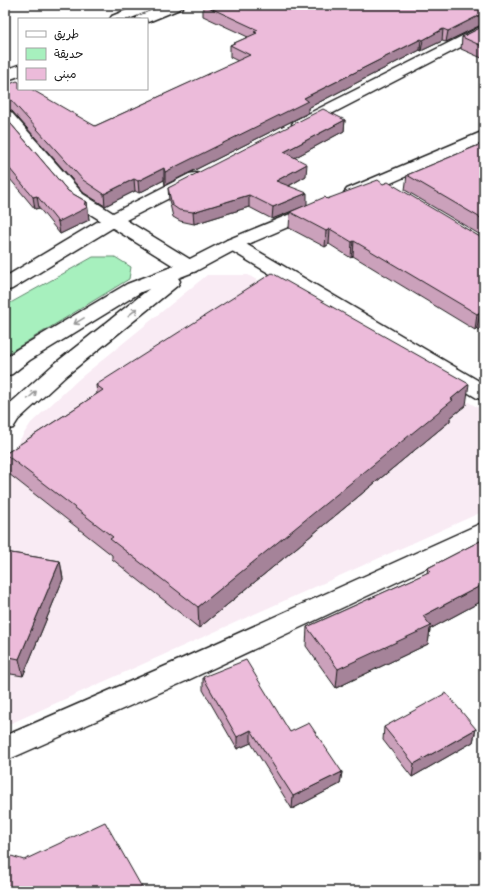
<svg xmlns="http://www.w3.org/2000/svg" width="489" height="896" viewBox="0 0 489 896" font-family="Kalam,'Playpen Sans Arabic',sans-serif">
	<style>
		.built { fill: #f9ebf4 }
		.green { fill: #a7f0be; stroke: #62866d }
		.lines { fill: none; stroke-linecap: round; stroke-linejoin: round }
		.minor-casing { stroke: #1c1c1c; stroke-width: 3 }
		.major-casing { stroke: #1c1c1c; stroke-width: 3 }
		.minor { fill: #fff; fill-rule: evenodd }
		.major { fill: #fff; fill-rule: evenodd }
		.wall { fill: #cba1bb; stroke: #1c1c1c }
		.shaded-wall { fill: #a58399; stroke: #1c1c1c }
		.building { fill: #ecbbda; stroke: #1c1c1c }
		.oneway { stroke: #999 }
	</style>
	<rect width="100%" height="100%" fill="#fff"/>
	<filter id="ink" filterUnits="userSpaceOnUse"><feTurbulence type="fractalNoise" baseFrequency=".025" numOctaves="2"/><feDisplacementMap in="SourceGraphic" scale="8" xChannelSelector="R" yChannelSelector="G"/><feConvolveMatrix kernelMatrix="1 2 1 2 8 2 1 2 1" color-interpolation-filters="sRGB"/></filter>
	<g filter="url(#ink)">
		<polygon class="built" points="207,275 248,275 484,411 484,511 5,726 5,464 9,456 31,423 79,379"/>
		<polygon class="green" points="93,257 115,257 131,267 129,279 5,355 5,306"/>
		<g class="lines">
			<defs>
				<g id="minor">
					<polygon points="484,25 484,35 306,127 300,129 294,127 292,124 294,121"/>
					<polygon points="5,110 11,112 83,194 113,213 189,174 195,173 201,174 204,178 201,182 126,220 196,263 198,267 196,271 189,273 182,271 71,202 5,125"/>
					<polygon points="233,239 239,240 484,384 484,400 477,398 227,248 224,244 227,240"/>
					<polygon points="484,522 484,541 186,681 5,761 5,736 168,665"/>
				</g>
				<g id="major">
					<polygon points="139,5 158,5 156,8 129,19 110,19 112,16"/>
					<polygon points="165,5 184,5 182,8 148,22 147,19 136,19 138,16"/>
					<polygon points="19,65 19,76 5,81 5,70"/>
					<polygon points="484,131 484,142 359,197 353,198 347,197 344,193 347,189"/>
					<polygon points="317,203 323,204 326,208 323,212 239,248 196,271 178,278 180,281 178,285 67,375 18,420 13,428 5,430 5,408 53,365 149,289 141,292 30,360 12,374 5,376 5,359 16,350 127,284 182,263 227,240"/>
					<polygon points="113,215 119,216 122,220 119,224 12,289 5,291 5,277 107,216"/>
				</g>
			</defs>
			<use href="#minor" class="minor-casing"/>
			<use href="#major" class="major-casing"/>
			<use href="#minor" class="minor"/>
			<use href="#major" class="major"/>
		</g>
		<g class="wall">
			<polygon points="203,5 484,5 484,24 483,24 446,42 442,41 421,51 420,50 308,108 308,113 165,185 164,180 139,193 135,191 105,206 84,193 12,111 5,109 5,86 95,126 238,61 230,57 230,45 248,37 203,16"/>
			<polygon points="484,26 484,59 461,49 462,37"/>
			<polygon points="5,117 68,191 87,202 89,220 60,234 39,208 35,209 5,173"/>
			<polygon points="345,120 344,131 294,158 306,176 289,186 307,205 272,219 249,207 194,224 180,221 173,217 169,200 168,188"/>
			<polygon points="484,143 484,237 405,190 407,175"/>
			<polygon points="383,184 480,237 484,238 484,333 477,328 475,330 353,256 351,258 329,244 325,247 289,228 290,212 327,199"/>
			<polygon points="96,385 466,405 450,418 450,421 199,628 112,559 112,555 9,474 5,454 97,394"/>
			<polygon points="484,539 484,600 430,629 428,644 336,688 306,646 307,627 427,573 428,568"/>
			<polygon points="5,552 60,561 63,579 23,676 5,673"/>
			<polygon points="203,677 290,732 342,772 340,784 292,809 251,743 237,749 203,690"/>
			<polygon points="484,713 484,724 482,721"/>
			<polygon points="384,727 476,729 473,742 412,777 383,740"/>
		</g>
		<g class="shaded-wall">
			<polygon points="484,13 483,24 446,42 448,31"/>
			<polygon points="443,29 442,41 421,51 423,40"/>
			<polygon points="421,39 420,50 308,108 308,113 165,185 165,172 304,98"/>
			<polygon points="345,120 344,131 283,164 284,152"/>
			<polygon points="307,164 306,176 276,193 276,181"/>
			<polygon points="164,168 164,180 139,193 138,181"/>
			<polygon points="134,179 135,191 105,206 104,194"/>
			<polygon points="307,193 307,205 272,219 273,207"/>
			<polygon points="249,195 249,207 194,224 193,212"/>
			<polygon points="37,196 39,208 35,209 33,197"/>
			<polygon points="87,202 89,220 60,234 58,222"/>
			<polygon points="330,229 329,244 325,247 326,231"/>
			<polygon points="354,241 353,256 351,258 352,242"/>
			<polygon points="480,312 477,328 475,330 477,314"/>
			<polygon points="469,384 466,405 450,418 450,421 199,628 198,607"/>
			<polygon points="60,561 63,579 23,676 19,659"/>
			<polygon points="484,584 484,600 430,629 428,644 336,688 338,669 423,616"/>
			<polygon points="476,729 473,742 412,777 414,764"/>
			<polygon points="251,730 251,743 237,749 237,737"/>
			<polygon points="342,772 340,784 292,809 293,796"/>
		</g>
		<g class="building">
			<polygon points="204,5 484,5 484,13 448,31 443,29 423,40 421,39 304,98 308,101 165,172 164,168 138,181 134,179 104,194 83,180 10,99 5,98 5,86 17,81 19,82 19,89 31,89 95,126 250,55 230,45 257,33 254,32 258,30"/>
			<polygon points="484,26 484,47 462,37"/>
			<polygon points="323,109 345,120 284,152 307,164 276,181 307,193 273,207 249,195 193,212 179,210 172,205 168,188"/>
			<polygon points="5,117 68,191 87,202 84,204 88,207 58,222 37,196 33,197 5,163"/>
			<polygon points="484,143 484,220 407,175"/>
			<polygon points="378,180 383,184 388,182 480,237 484,238 484,315 480,312 477,314 354,241 352,242 330,229 326,231 290,212 325,197 327,199"/>
			<polygon points="272,273 469,384 451,399 453,400 198,607 110,539 113,537 5,454 103,390 96,385"/>
			<polygon points="484,539 484,584 423,616 431,626 338,669 307,627 431,571 428,568"/>
			<polygon points="5,552 60,561 19,659 5,656"/>
			<polygon points="246,660 290,732 309,723 342,772 293,796 251,730 237,737 203,677"/>
			<polygon points="446,693 476,729 414,764 384,727"/>
			<polygon points="105,822 144,891 5,891 5,854 24,860"/>
		</g>
		<defs><path id="oneway-shaft" d="M-6 0H5M1.5-3L5.5 0L1.5 3" fill="none" stroke-width="1.6" stroke-linecap="round" stroke-linejoin="round"/></defs>
		<g class="oneway">
			<use href="#oneway-shaft" transform="translate(133 312) rotate(-38)"/>
			<use href="#oneway-shaft" transform="translate(79 321) rotate(149)"/>
			<use href="#oneway-shaft" transform="translate(32 395) rotate(-42)"/>
		</g>
	</g>
	<rect width="489" height="896" fill="none" stroke="#fff" stroke-width="20"/>
	<rect x="10" y="10" width="469" height="876" fill="none" stroke="#1c1c1c" stroke-width="1.5" filter="url(#ink)"/>
	<rect x="18" y="18" width="130" height="72" fill="#ffffff" stroke="#a4a4a4"/>
	<rect x="26" y="31" width="20" height="6" fill="#ffffff" stroke="#a4a4a4"/>
	<text x="54" y="38" font-size="12" fill="#1c1c1c">طريق</text>
	<rect x="26" y="48" width="20" height="12" fill="#a7f0be" stroke="#a4a4a4"/>
	<text x="54" y="58" font-size="12" fill="#1c1c1c">حديقة</text>
	<rect x="26" y="68" width="20" height="12" fill="#ecbbda" stroke="#a4a4a4"/>
	<text x="54" y="78" font-size="12" fill="#1c1c1c">مبنى</text>
</svg>
